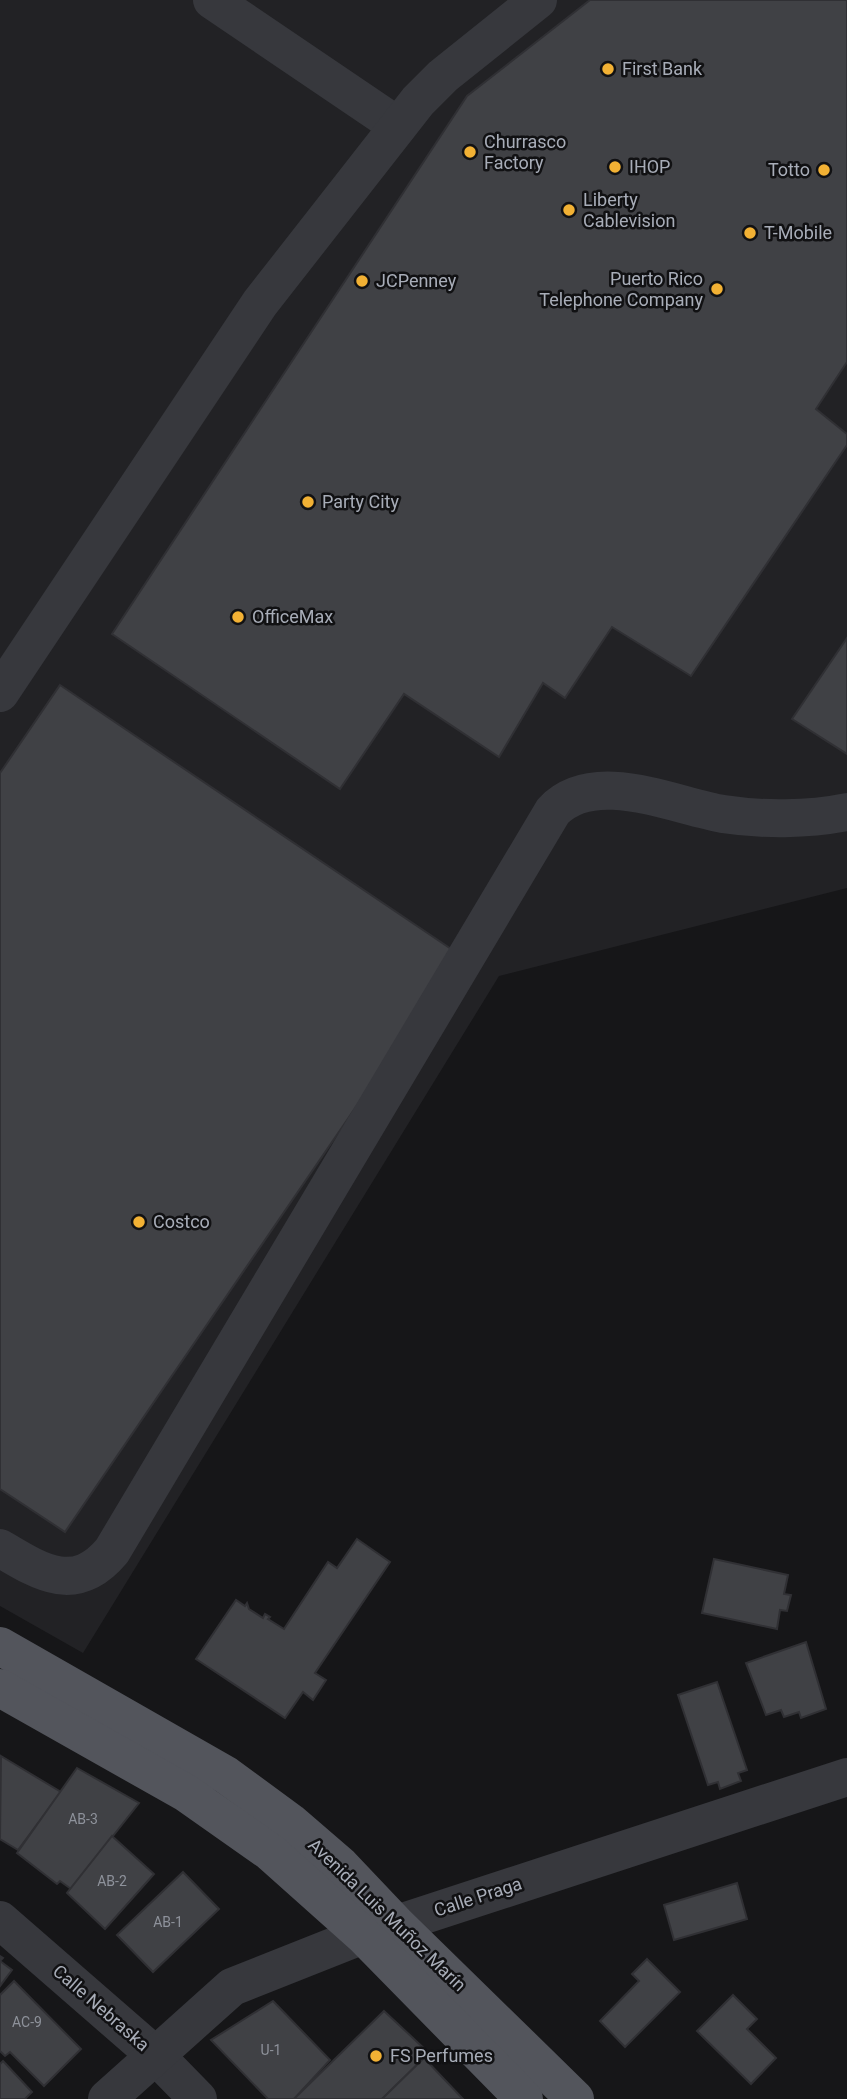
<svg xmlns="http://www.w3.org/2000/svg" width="847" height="2099" viewBox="0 0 847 2099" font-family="Roboto,sans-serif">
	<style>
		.built { fill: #222225 }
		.building { fill: #404145; stroke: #303034; stroke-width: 2 }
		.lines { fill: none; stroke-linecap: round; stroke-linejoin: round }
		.minor { stroke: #37383d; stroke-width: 38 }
		.major { stroke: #53555c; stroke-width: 38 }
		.poi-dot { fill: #f2b134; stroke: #111113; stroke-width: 2.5 }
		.labels { text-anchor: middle; stroke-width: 5; stroke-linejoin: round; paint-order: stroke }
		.number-label { font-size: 14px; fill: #8e929b }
		.poi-label { font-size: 18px; fill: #a8adb8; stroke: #111113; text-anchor: start }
		.street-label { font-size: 18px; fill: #a8adb8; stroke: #111113 }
	</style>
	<rect width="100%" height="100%" fill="#161618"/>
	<polygon class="built" points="0,0 847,0 847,888 499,976 83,1653 0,1606"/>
	<g class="building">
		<polygon points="590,0 847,0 847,362 816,409 847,434 847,445 691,676 612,627 565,698 543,683 499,757 404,694 340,789 112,634 467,96"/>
		<polygon points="847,638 847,754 792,719"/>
		<polygon points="60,685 460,955 65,1532 0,1489 0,773"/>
		<polygon points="357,1539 390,1562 315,1673 326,1680 313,1700 303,1692 285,1718 196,1659 236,1600 245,1606 247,1603 249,1609 263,1618 265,1614 270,1617 268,1619 284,1629 328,1562 337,1568"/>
		<polygon points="714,1559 788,1575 784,1594 791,1595 787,1611 780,1610 777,1629 702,1613"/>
		<polygon points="806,1642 826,1709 801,1718 799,1712 784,1717 781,1710 766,1715 746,1663"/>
		<polygon points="717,1682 747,1770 738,1773 741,1781 720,1789 718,1782 708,1785 678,1695"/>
		<polygon points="1,1756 61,1792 18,1850 0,1839"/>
		<polygon points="77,1768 139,1803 71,1889 60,1881 57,1884 17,1853"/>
		<polygon points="112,1836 154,1874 105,1929 67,1893"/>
		<polygon points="183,1872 219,1909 153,1972 117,1935"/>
		<polygon points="737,1883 747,1919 674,1940 664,1905"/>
		<polygon points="0,1956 3,1958 0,1961 12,1970 0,1986"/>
		<polygon points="647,1959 680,1992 625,2047 600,2021 639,1981 632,1974"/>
		<polygon points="14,1981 81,2049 44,2086 10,2052 5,2056 0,2051 0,1995"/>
		<polygon points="733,1995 757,2019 747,2029 776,2058 751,2084 697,2031"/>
		<polygon points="273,2001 330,2060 294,2099 268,2099 211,2040"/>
		<polygon points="384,2011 429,2053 382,2099 294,2099"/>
		<polygon points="424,2058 463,2099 382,2099"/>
		<polygon points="3,2061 32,2092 25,2099 0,2099 0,2064"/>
	</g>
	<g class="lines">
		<g class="minor">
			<polyline points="212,0 398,126"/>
			<polyline points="0,693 260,303 418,101 443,76 538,0"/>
			<path d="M0,1548C40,1572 75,1595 112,1551L553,811C594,768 672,805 723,814C762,820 808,820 847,812"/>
			<polyline points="0,1920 155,2055 198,2099"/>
			<polyline points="107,2099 232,1987 363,1935 847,1777"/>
		</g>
		<g class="major">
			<polyline points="0,1646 226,1775 290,1822 341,1866 396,1924 575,2099"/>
			<polyline points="0,1688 186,1793 270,1852 363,1935 524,2099"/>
		</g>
	</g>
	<g class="poi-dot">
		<circle cx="608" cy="69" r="7"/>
		<circle cx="470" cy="152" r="7"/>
		<circle cx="615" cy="167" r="7"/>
		<circle cx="824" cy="170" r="7"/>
		<circle cx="569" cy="210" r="7"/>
		<circle cx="750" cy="233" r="7"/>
		<circle cx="362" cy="281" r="7"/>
		<circle cx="717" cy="289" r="7"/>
		<circle cx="308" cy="502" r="7"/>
		<circle cx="238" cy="617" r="7"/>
		<circle cx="139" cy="1222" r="7"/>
		<circle cx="376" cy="2056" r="7"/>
	</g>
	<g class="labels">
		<g class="number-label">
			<text x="83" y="1824">AB-3</text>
			<text x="112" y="1886">AB-2</text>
			<text x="168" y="1927">AB-1</text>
			<text x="27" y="2027">AC-9</text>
			<text x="271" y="2055">U-1</text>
		</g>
		<g class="poi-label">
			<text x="622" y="75">First Bank</text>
			<text x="484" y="148">Churrasco<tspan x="484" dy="21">Factory</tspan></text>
			<text x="629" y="173">IHOP</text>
			<text x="810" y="176" text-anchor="end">Totto</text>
			<text x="583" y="206">Liberty<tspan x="583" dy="21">Cablevision</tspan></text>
			<text x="764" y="239">T-Mobile</text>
			<text x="703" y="285" text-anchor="end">Puerto Rico<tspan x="703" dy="21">Telephone Company</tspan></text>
			<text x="376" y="287">JCPenney</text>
			<text x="322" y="508">Party City</text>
			<text x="252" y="623">OfficeMax</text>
			<text x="153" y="1228">Costco</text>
			<text x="390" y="2062">FS Perfumes</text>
		</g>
		<g class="street-label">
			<text transform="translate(478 1897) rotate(-18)" y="6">Calle Praga</text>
			<text transform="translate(387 1915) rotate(44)" y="6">Avenida Luis Muñoz Marín</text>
			<text transform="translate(101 2008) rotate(41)" y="6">Calle Nebraska</text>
		</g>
	</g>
</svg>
